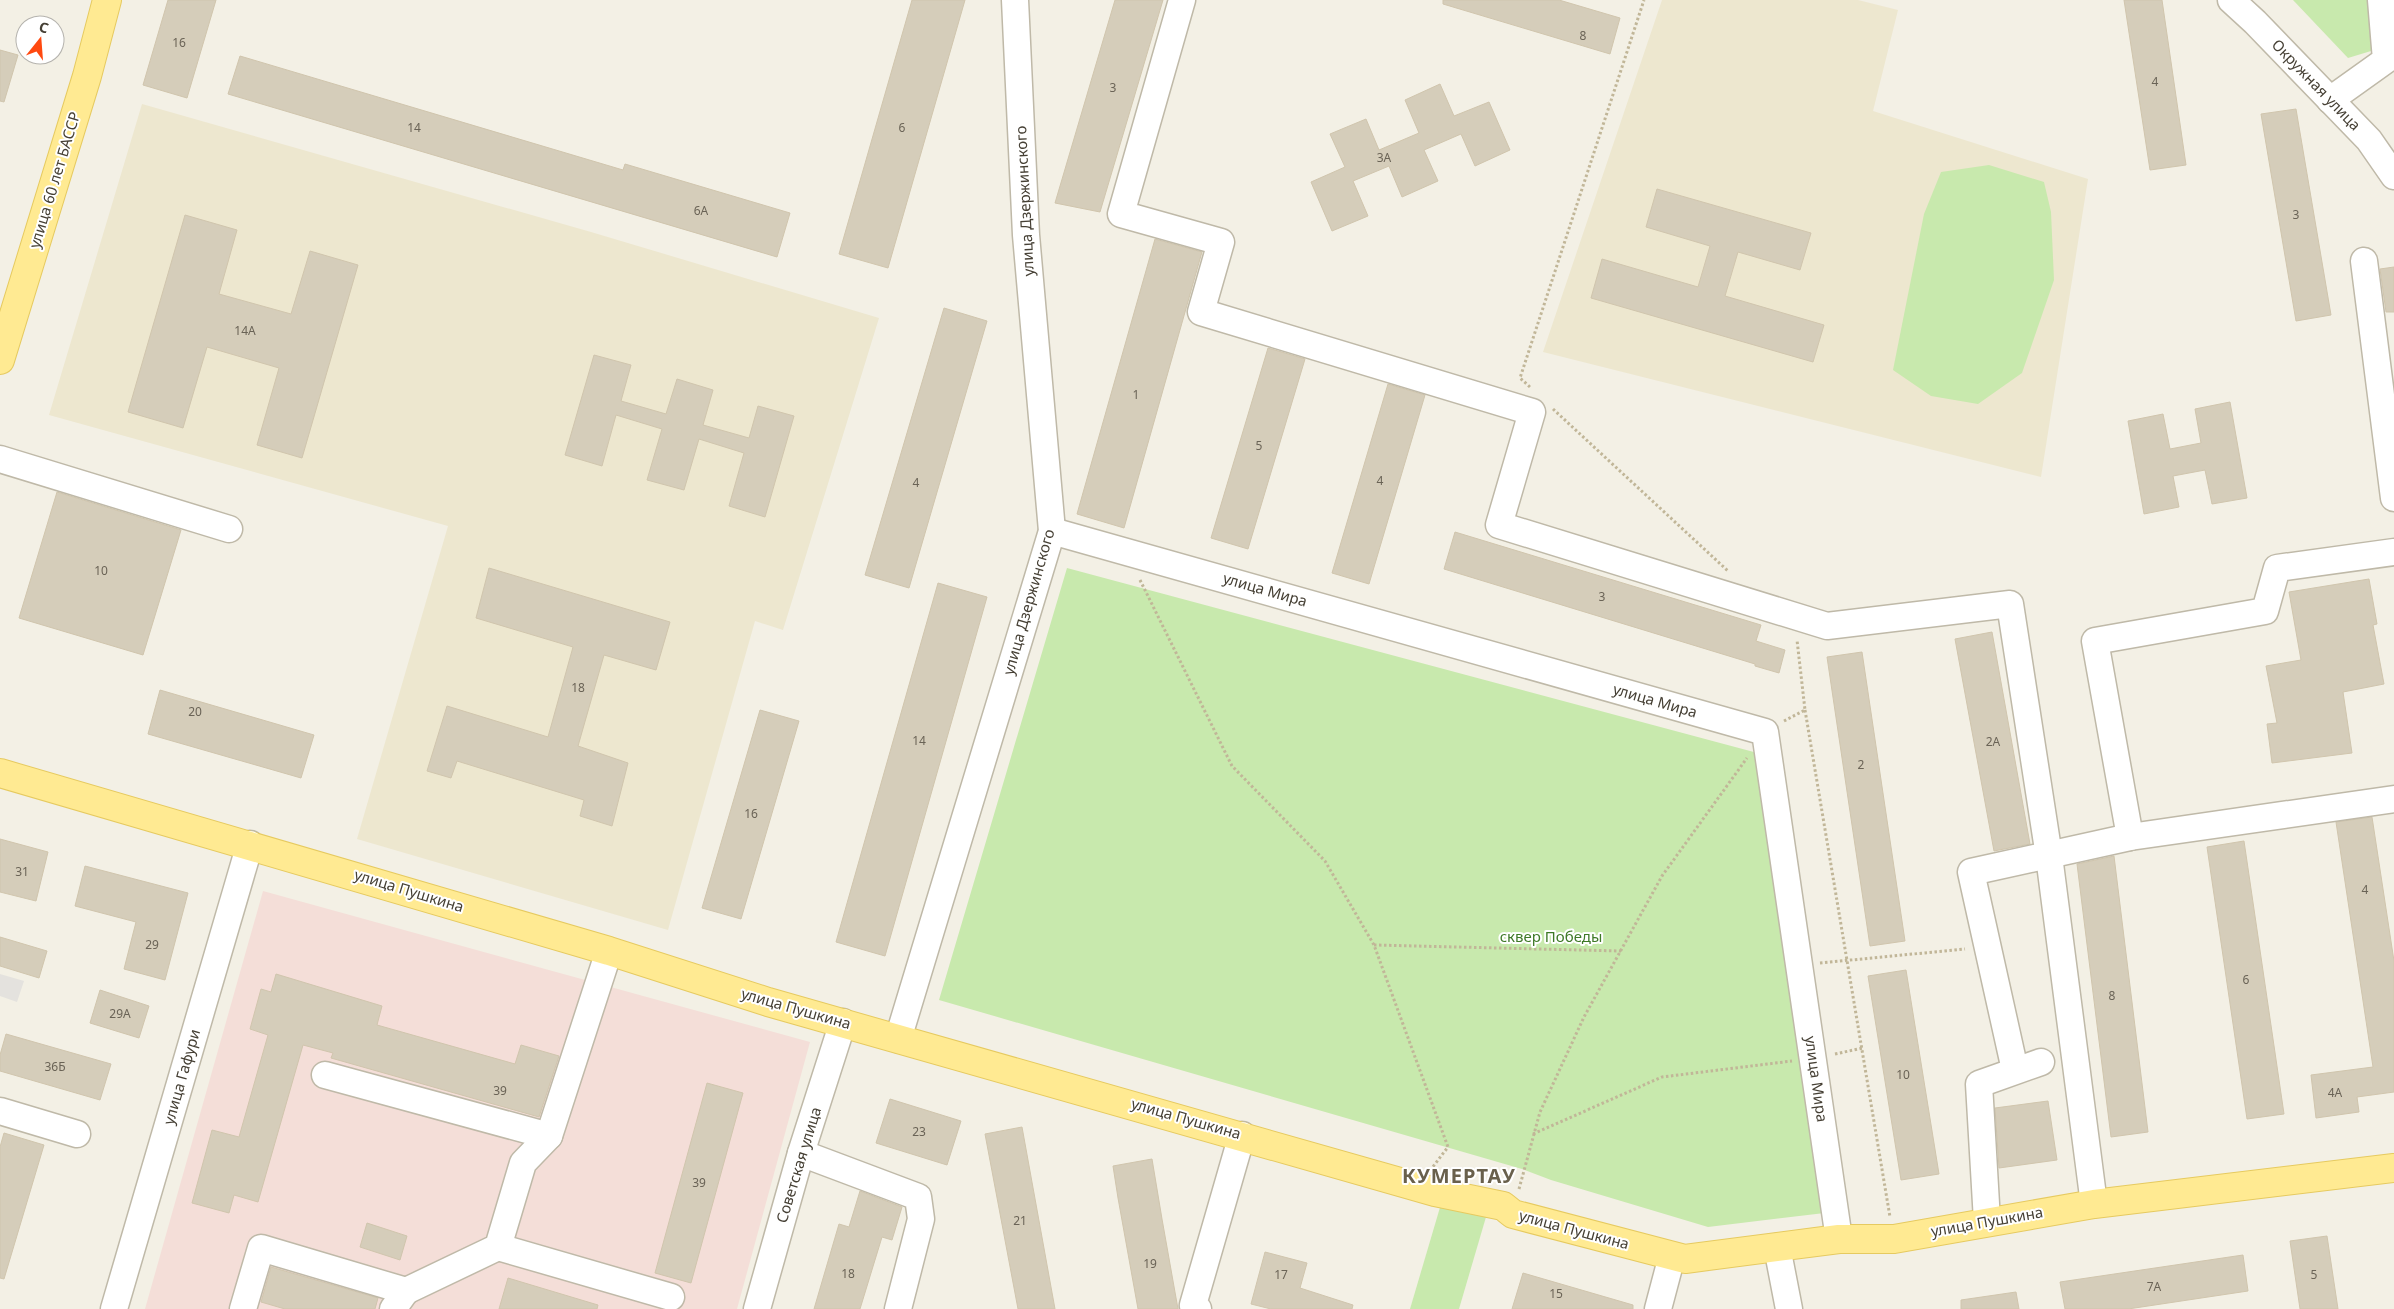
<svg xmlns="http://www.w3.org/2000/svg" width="2394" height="1309" viewBox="0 0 2394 1309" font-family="'Noto Sans',sans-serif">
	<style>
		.education { fill: #ede7cf }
		.medical { fill: #f4ded8 }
		.green { fill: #c8e9ad }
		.parking { fill: #e4e2de }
		.building { fill: #d5cdba; stroke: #d0c5ad }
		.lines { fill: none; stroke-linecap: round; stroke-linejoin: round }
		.minor-casing { stroke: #bfb9a8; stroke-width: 29 }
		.major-casing { stroke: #e6ca60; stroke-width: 30 }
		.path { stroke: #c1b698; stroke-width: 3; stroke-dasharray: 2.5 2.5; stroke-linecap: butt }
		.minor { stroke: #fff; stroke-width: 26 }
		.major { stroke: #ffea92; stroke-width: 28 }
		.labels { text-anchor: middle; stroke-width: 4; stroke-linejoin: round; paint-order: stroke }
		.number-label { font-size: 12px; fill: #6a6356 }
		.street-label { font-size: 15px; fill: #464035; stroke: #fff }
		.park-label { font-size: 15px; fill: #3e7927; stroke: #fff }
		.district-label { font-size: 20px; font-weight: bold; letter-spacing: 1px; fill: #69604c; stroke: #fff }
	</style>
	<rect width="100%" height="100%" fill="#f3f0e5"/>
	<g class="education">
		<polygon points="1662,0 1858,0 1898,10 1873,111 2088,179 2041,477 1543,352"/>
		<polygon points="142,104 591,232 879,318 783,630 755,621 668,930 357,839 448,526 49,415"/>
	</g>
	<polygon class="medical" points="263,891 810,1042 737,1309 145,1309"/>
	<g class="green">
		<polygon points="2293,0 2394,0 2394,44 2348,58"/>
		<polygon points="1989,165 2044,182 2051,212 2054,280 2022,373 1978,404 1931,396 1893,370 1924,214 1941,172"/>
		<polygon points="1067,568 1765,755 1833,1212 1708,1227 1551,1180 1522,1169 939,1000"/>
		<polygon points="1441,1204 1486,1217 1459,1309 1410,1309"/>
	</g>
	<polygon class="parking" points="0,974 24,981 17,1002 0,996"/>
	<g class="building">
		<polygon points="168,0 216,0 187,98 143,85"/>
		<polygon points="912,0 965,0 888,268 839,254"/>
		<polygon points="1115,0 1163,0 1100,212 1055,203"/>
		<polygon points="1443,0 1559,0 1620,18 1610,54 1443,4"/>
		<polygon points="2124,0 2162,0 2186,165 2150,170"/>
		<polygon points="0,50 18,55 4,102 0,101"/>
		<polygon points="240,56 623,170 625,164 790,213 777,257 228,94"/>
		<polygon points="1440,84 1454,116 1489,102 1510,150 1475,166 1461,134 1424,150 1438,181 1402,197 1389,166 1353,181 1368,216 1332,231 1311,182 1345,167 1330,134 1366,119 1379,150 1419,133 1405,100"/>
		<polygon points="2296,109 2331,315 2296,321 2261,114"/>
		<polygon points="1657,189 1811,233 1800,270 1738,252 1725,296 1824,325 1813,362 1591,298 1602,259 1698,287 1710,246 1646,227"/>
		<polygon points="185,215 237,230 219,294 291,314 310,251 358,265 302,458 257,445 279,368 207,347 183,428 128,412"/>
		<polygon points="1155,239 1202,252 1124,528 1077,514"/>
		<polygon points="2394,267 2394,312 2386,312 2380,269"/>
		<polygon points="944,308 987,321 909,588 865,575"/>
		<polygon points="1268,348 1305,359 1248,549 1211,538"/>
		<polygon points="594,355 631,365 621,401 666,414 677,379 713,390 703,425 749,438 758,406 794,416 765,517 729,506 744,453 699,439 684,490 647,480 662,429 616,415 602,466 565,455"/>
		<polygon points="1388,384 1425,395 1369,584 1332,573"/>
		<polygon points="2230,402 2247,498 2212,504 2205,470 2173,476 2179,507 2144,514 2128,421 2163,414 2170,449 2201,443 2195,409"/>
		<polygon points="57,492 181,530 143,655 19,618"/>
		<polygon points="1455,532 1761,625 1756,641 1785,650 1779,673 1755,666 1755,664 1444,569"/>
		<polygon points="489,568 670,622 656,670 604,655 578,746 628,763 612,826 580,816 584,800 457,761 451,778 427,771 447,706 548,737 573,647 476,618"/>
		<polygon points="2369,579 2377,624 2373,625 2384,684 2343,692 2352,753 2272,763 2267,724 2277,723 2266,666 2301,660 2289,592"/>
		<polygon points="938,583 987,597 885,956 836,942"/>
		<polygon points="1992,632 2030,844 1994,851 1955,639"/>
		<polygon points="1862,652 1905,941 1870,946 1827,657"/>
		<polygon points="160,690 314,735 301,778 148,734"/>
		<polygon points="760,710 799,721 741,919 702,908"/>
		<polygon points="2372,817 2394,961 2394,1092 2357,1097 2359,1112 2316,1118 2311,1075 2373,1067 2336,822"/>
		<polygon points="0,839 48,852 36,901 0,892"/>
		<polygon points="2244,841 2284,1114 2247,1119 2207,847"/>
		<polygon points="2114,856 2148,1132 2111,1137 2077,864"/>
		<polygon points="85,866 188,893 165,980 124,969 136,922 75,906"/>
		<polygon points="0,937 47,951 39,978 0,966"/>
		<polygon points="1906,970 1939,1174 1901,1180 1868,976"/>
		<polygon points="276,974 382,1006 377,1025 515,1064 521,1045 559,1056 539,1117 331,1058 333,1053 303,1045 258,1202 234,1195 229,1213 192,1203 212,1130 239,1137 268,1035 250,1029 261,989 271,992"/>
		<polygon points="100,990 149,1006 139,1038 90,1023"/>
		<polygon points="6,1034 111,1064 100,1100 0,1071 0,1055"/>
		<polygon points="707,1083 743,1093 691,1283 655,1273"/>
		<polygon points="890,1099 961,1121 947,1165 876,1143"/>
		<polygon points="2048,1101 2057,1160 1999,1168 1995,1108"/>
		<polygon points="1022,1127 1055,1309 1018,1309 985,1134"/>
		<polygon points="4,1133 44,1145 4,1279 0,1278 0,1147"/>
		<polygon points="1152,1159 1162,1219 1178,1309 1138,1309 1118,1198 1113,1166"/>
		<polygon points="860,1191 902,1207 892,1240 882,1237 860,1309 814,1309 839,1224 849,1227"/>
		<polygon points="367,1223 407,1236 400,1260 360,1247"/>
		<polygon points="2327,1236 2338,1309 2300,1309 2290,1241"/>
		<polygon points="1265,1252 1307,1263 1300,1288 1353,1305 1352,1309 1271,1309 1251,1304"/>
		<polygon points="2243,1255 2248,1291 2128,1309 2065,1309 2060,1282"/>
		<polygon points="271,1267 378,1298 375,1309 285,1309 261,1302"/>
		<polygon points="1523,1273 1633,1305 1633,1309 1512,1309"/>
		<polygon points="508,1278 598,1305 597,1309 499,1309"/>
		<polygon points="2016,1292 2019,1309 1961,1309 1961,1300"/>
	</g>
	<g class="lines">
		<defs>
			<g id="minor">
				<polyline points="1182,0 1121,214 1221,242 1201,312 1532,412 1499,525 1827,626 2010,604 2049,856 2094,1204"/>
				<polyline points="2231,0 2255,22 2369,140 2394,176"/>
				<polyline points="2330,100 2386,60 2381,0"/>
				<polyline points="2364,261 2394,498"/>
				<polyline points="0,459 229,529"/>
				<polyline points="1052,531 1765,732 1839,1239"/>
				<polyline points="2130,837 2095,641 2265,611 2277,568 2394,552"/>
				<polyline points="898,1039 1052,531 1026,235 1015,0"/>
				<polyline points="2015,1070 1971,872 2130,837 2394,799"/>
				<polyline points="325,1075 549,1136"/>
				<polyline points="0,1111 77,1134"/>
				<polyline points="801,1153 918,1197 921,1219 898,1309"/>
				<polyline points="1987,1221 1979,1084 2041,1062"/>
				<polyline points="498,1247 671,1297"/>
				<polyline points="1777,1247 1789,1309"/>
				<polyline points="406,1291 498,1247 523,1163 549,1136 609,951"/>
				<polyline points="114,1309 250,844"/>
				<polyline points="243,1309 261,1248 406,1291 393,1309"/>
				<polyline points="757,1309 801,1153 843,1022"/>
				<polyline points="1198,1309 1193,1305 1242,1135"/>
				<polyline points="1658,1309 1672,1256"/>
			</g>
			<g id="major">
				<polyline points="0,360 87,76 107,0"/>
				<polyline points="0,773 609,951 768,1002 1435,1192 1503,1206 1513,1214 1685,1259 1839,1239 1894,1239 2094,1204 2394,1168"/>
			</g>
		</defs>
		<use href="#minor" class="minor-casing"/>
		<use href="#major" class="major-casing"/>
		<g class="path">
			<polyline points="1530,387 1520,378 1644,0"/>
			<polyline points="1553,409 1728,571"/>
			<polyline points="1140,580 1232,766 1325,861 1374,945 1448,1147 1432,1168"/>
			<polyline points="1805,710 1890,1217"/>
			<polyline points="1784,721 1805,710 1797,640"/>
			<polyline points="1374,945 1621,951"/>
			<polyline points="1820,963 1965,949"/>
			<polyline points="1835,1054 1863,1048"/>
			<polyline points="1533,1134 1662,1077 1792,1061"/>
			<polyline points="1519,1189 1540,1112 1584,1017 1662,876 1747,758"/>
		</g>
		<use href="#minor" class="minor"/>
		<use href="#major" class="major"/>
	</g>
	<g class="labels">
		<g class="number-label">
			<text x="1583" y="40">8</text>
			<text x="179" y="47">16</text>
			<text x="2155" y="86">4</text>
			<text x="1113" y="92">3</text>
			<text x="414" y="132">14</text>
			<text x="902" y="132">6</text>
			<text x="1384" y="162">3А</text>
			<text x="701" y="215">6А</text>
			<text x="2296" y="219">3</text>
			<text x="245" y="335">14А</text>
			<text x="1136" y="399">1</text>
			<text x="1259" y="450">5</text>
			<text x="1380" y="485">4</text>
			<text x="916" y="487">4</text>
			<text x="101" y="575">10</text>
			<text x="1602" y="601">3</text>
			<text x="578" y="692">18</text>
			<text x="195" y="716">20</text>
			<text x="919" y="745">14</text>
			<text x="1993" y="746">2А</text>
			<text x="1861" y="769">2</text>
			<text x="751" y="818">16</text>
			<text x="22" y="876">31</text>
			<text x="2365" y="894">4</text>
			<text x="152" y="949">29</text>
			<text x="2246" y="984">6</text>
			<text x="2112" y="1000">8</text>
			<text x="120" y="1018">29А</text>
			<text x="55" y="1071">36Б</text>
			<text x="1903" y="1079">10</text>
			<text x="500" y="1095">39</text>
			<text x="2335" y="1097">4А</text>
			<text x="919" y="1136">23</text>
			<text x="699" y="1187">39</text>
			<text x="1020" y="1225">21</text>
			<text x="1150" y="1268">19</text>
			<text x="848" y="1278">18</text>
			<text x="1281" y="1279">17</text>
			<text x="2314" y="1279">5</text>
			<text x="2154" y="1291">7А</text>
			<text x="1556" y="1298">15</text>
		</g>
		<g class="street-label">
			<text transform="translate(2316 85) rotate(46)" y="5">Окружная улица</text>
			<text transform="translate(55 180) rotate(-73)" y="5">улица 60 лет БАССР</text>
			<text transform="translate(1025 201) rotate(-93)" y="5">улица Дзержинского</text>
			<text transform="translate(1265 590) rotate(16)" y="5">улица Мира</text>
			<text transform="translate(1029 602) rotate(-74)" y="5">улица Дзержинского</text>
			<text transform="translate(1655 701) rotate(16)" y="5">улица Мира</text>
			<text transform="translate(409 891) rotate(17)" y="5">улица Пушкина</text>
			<text transform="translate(796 1009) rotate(16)" y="5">улица Пушкина</text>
			<text transform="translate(182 1077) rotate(-74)" y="5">улица Гафури</text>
			<text transform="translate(1816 1079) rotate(82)" y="5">улица Мира</text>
			<text transform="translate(1186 1119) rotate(16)" y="5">улица Пушкина</text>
			<text transform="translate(799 1165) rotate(-73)" y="5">Советская улица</text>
			<text transform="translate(1987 1222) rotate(-10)" y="5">улица Пушкина</text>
			<text transform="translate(1574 1230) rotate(15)" y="5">улица Пушкина</text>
		</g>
		<g class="park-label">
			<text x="1551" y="942">сквер Победы</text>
		</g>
		<g class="district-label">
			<text x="1459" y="1183">КУМЕРТАУ</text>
		</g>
	</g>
	<g transform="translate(40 40) rotate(17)"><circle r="24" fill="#ffffff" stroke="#b5b3ae"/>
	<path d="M0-4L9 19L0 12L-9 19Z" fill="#ff4910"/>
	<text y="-8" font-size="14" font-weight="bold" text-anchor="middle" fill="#464035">С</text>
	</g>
</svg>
